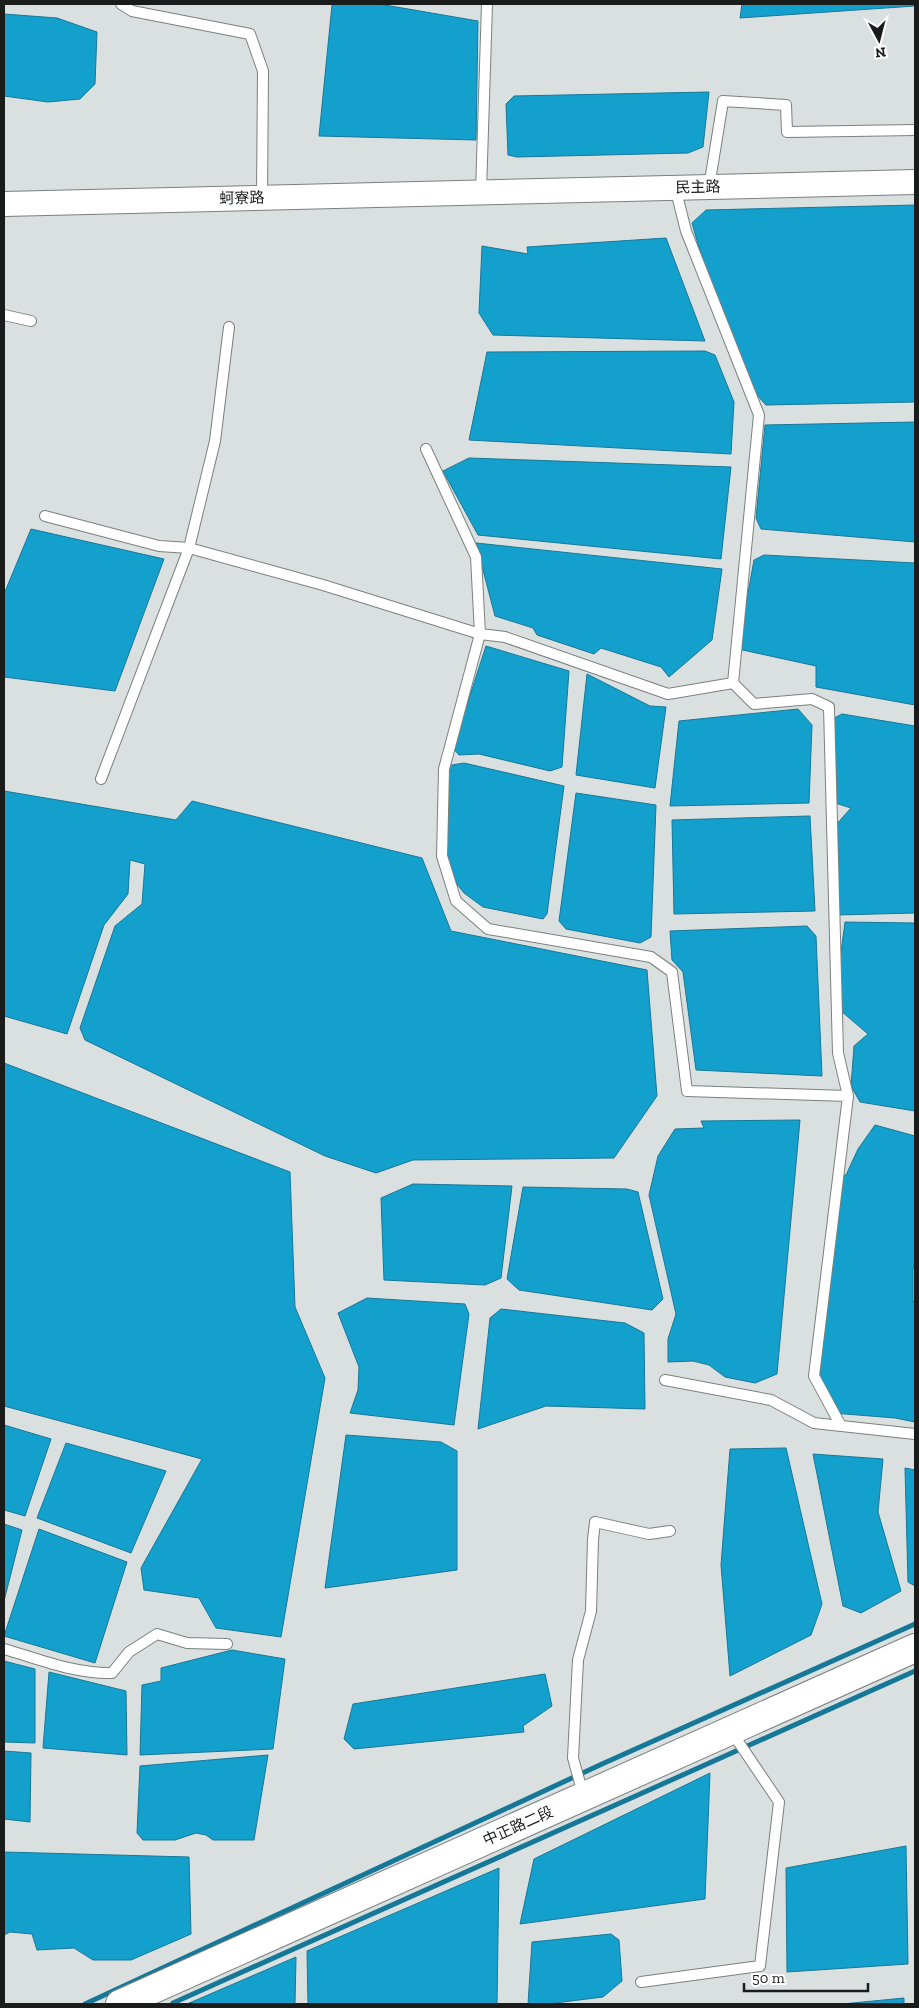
<svg xmlns="http://www.w3.org/2000/svg" width="919" height="2008" viewBox="0 0 919 2008" font-family="'Zilla Slab','Noto Sans TC',serif">
	<style>
		.water { fill: #14a0cd; stroke: #167898 }
		.lines { fill: none; stroke-linecap: round; stroke-linejoin: round }
		.stream { stroke: #167898; stroke-width: 5 }
		.service-casing { stroke: #7b807f; stroke-width: 12 }
		.tertiary-casing { stroke: #7b807f; stroke-width: 26 }
		.secondary-casing { stroke: #7b807f; stroke-width: 30 }
		.service { stroke: #fff; stroke-width: 10 }
		.tertiary { stroke: #fff; stroke-width: 24 }
		.secondary { stroke: #fff; stroke-width: 28 }
		.labels { text-anchor: middle; stroke-width: 4.5; stroke-linejoin: round; paint-order: stroke }
		.street-label { font-size: 15px; fill: #1a1c1b; stroke: #fff }
	</style>
	<rect width="100%" height="100%" fill="#dae0df"/>
	<g class="water">
		<polygon points="341,4 379,4 478,21 476,140 319,136 332,5"/>
		<polygon points="742,4 915,4 915,6 740,18"/>
		<polygon points="4,14 57,18 97,32 95,84 80,99 48,102 4,96"/>
		<polygon points="709,92 703,147 688,153 517,157 508,155 506,104 514,96"/>
		<polygon points="915,205 915,402 766,405 756,394 711,290 692,223 706,210"/>
		<polygon points="666,238 705,341 493,335 479,313 482,246 528,254 527,247"/>
		<polygon points="705,351 715,355 734,402 731,454 469,440 487,352"/>
		<polygon points="915,422 915,542 761,529 756,518 765,425"/>
		<polygon points="469,458 731,467 721,559 478,535 443,471"/>
		<polygon points="31,529 164,559 115,691 4,677 4,594"/>
		<polygon points="476,543 722,569 712,640 669,677 661,667 601,648 594,654 537,635 533,628 495,616"/>
		<polygon points="764,555 915,563 915,705 816,687 816,666 738,649 754,560"/>
		<polygon points="486,646 569,671 562,767 550,771 479,754 459,755 453,748"/>
		<polygon points="587,674 650,706 666,707 655,788 576,775"/>
		<polygon points="798,709 812,725 809,803 670,806 679,721"/>
		<polygon points="842,714 915,726 915,913 837,915 834,827 851,808 832,802 832,719"/>
		<polygon points="464,763 564,786 547,914 543,919 483,907 464,893 457,884 445,854 446,766"/>
		<polygon points="4,791 176,820 192,801 422,858 451,931 647,970 657,1096 614,1158 413,1160 376,1173 325,1156 85,1040 80,1028 115,926 142,904 145,864 130,860 128,894 104,925 67,1034 4,1016"/>
		<polygon points="576,793 656,805 651,937 640,943 566,929 559,921"/>
		<polygon points="810,816 815,911 674,914 672,820"/>
		<polygon points="845,922 915,923 915,1111 860,1102 851,1086 854,1046 868,1034 834,1005"/>
		<polygon points="807,926 816,936 822,1076 696,1070 683,972 672,960 670,931"/>
		<polygon points="4,1063 290,1172 295,1307 325,1378 281,1637 216,1628 199,1598 144,1590 141,1568 202,1459 4,1406"/>
		<polygon points="800,1120 777,1374 755,1383 725,1377 709,1365 693,1361 668,1362 668,1339 676,1314 649,1195 658,1156 675,1129 704,1128 701,1121"/>
		<polygon points="875,1125 915,1136 915,1260 913,1270 913,1302 915,1300 915,1422 895,1418 833,1413 814,1378 835,1176 846,1175 858,1149"/>
		<polygon points="413,1184 512,1186 501,1278 485,1285 384,1280 381,1198"/>
		<polygon points="523,1187 627,1189 638,1192 663,1299 652,1310 519,1290 507,1279"/>
		<polygon points="367,1298 465,1304 469,1314 454,1425 350,1413 358,1390 359,1367 338,1313"/>
		<polygon points="501,1309 625,1323 644,1333 645,1409 546,1406 478,1429 490,1318"/>
		<polygon points="4,1425 51,1439 25,1516 4,1510"/>
		<polygon points="346,1435 441,1442 457,1451 457,1570 325,1588"/>
		<polygon points="66,1443 166,1471 131,1553 37,1518"/>
		<polygon points="786,1448 822,1604 811,1635 730,1676 721,1565 730,1449"/>
		<polygon points="813,1454 883,1459 878,1512 901,1591 861,1613 843,1606"/>
		<polygon points="905,1468 915,1470 915,1586 908,1582"/>
		<polygon points="4,1524 22,1530 4,1601"/>
		<polygon points="39,1529 127,1562 95,1663 4,1636"/>
		<polygon points="232,1650 285,1659 273,1749 140,1755 142,1685 161,1681 161,1668"/>
		<polygon points="4,1661 35,1669 35,1743 4,1742"/>
		<polygon points="49,1672 126,1691 127,1755 43,1748"/>
		<polygon points="545,1674 552,1706 523,1726 524,1732 354,1749 344,1739 353,1704"/>
		<polygon points="4,1751 31,1753 30,1822 4,1819"/>
		<polygon points="268,1755 254,1840 213,1840 206,1835 196,1833 175,1840 143,1840 137,1833 140,1766"/>
		<polygon points="710,1773 705,1899 520,1924 534,1859"/>
		<polygon points="906,1846 908,1964 787,1972 786,1868"/>
		<polygon points="4,1852 189,1857 191,1934 131,1960 93,1960 74,1948 37,1950 32,1934 10,1932 4,1935"/>
		<polygon points="499,1868 497,2004 308,2004 307,1951"/>
		<polygon points="611,1934 619,1940 622,1981 603,1997 547,2004 528,2004 532,1942"/>
		<polygon points="296,1957 295,2004 187,2004"/>
		<polygon points="904,1998 904,2004 842,2004"/>
	</g>
	<g class="lines">
		<g class="stream">
			<polyline points="173,2003 915,1671"/>
			<polyline points="85,2004 602,1764 915,1624"/>
		</g>
		<defs>
			<g id="service">
				<polyline points="121,4 132,11 250,34 263,71 262,197"/>
				<polyline points="709,187 723,101 786,105 787,132 915,130"/>
				<polyline points="481,192 487,4"/>
				<polyline points="4,315 31,321"/>
				<polyline points="426,449 476,557 480,634 444,769 442,856 456,901 488,929 651,957 672,972 687,1091 848,1096 814,1376 841,1426"/>
				<polyline points="45,516 159,546 189,548 323,585 480,634 505,637 668,694 733,683 759,415 686,231 675,187"/>
				<polyline points="733,683 754,704 812,699 829,707 838,1053 848,1096"/>
				<polyline points="101,779 189,548 215,441 229,327"/>
				<polyline points="665,1380 771,1400 814,1423 915,1434"/>
				<path d="M4,1649C39,1659 75,1674 112,1673L129,1652L157,1634L187,1643L227,1644"/>
				<polyline points="583,1794 573,1758 578,1660 591,1611 593,1540 595,1522 649,1534 670,1531"/>
				<polyline points="641,1982 760,1966 779,1802 731,1731"/>
			</g>
			<polyline id="tertiary" points="4,204 915,182"/>
			<polyline id="secondary" points="120,2004 915,1648"/>
		</defs>
		<use href="#service" class="service-casing"/>
		<use href="#tertiary" class="tertiary-casing"/>
		<use href="#secondary" class="secondary-casing"/>
		<use href="#service" class="service"/>
		<use href="#tertiary" class="tertiary"/>
		<use href="#secondary" class="secondary"/>
	</g>
	<g class="labels">
		<g class="street-label">
			<text transform="translate(698 187) rotate(-1)" y="5">民主路</text>
			<text transform="translate(242 198) rotate(-1)" y="5">蚵寮路</text>
			<text transform="translate(518 1826) rotate(-24)" y="5">中正路二段</text>
		</g>
	</g>
	<rect width="919" height="2008" fill="none" stroke="#1a1c1b" stroke-width="10"/>
	<g transform="translate(879 40) rotate(173)" stroke="#ffffff" stroke-width="4" paint-order="stroke">
	<path d="M0-4L9 19L0 12L-9 19Z" fill="#1a1c1b"/>
	<text y="-8" font-size="14" font-weight="bold" text-anchor="middle" fill="#1a1c1b">N</text>
	</g>
	<path d="M744 1983v8h124v-8" fill="none" stroke="#1a1c1b" stroke-width="2.5"/>
	<text x="752" y="1983" font-size="15" fill="#1a1c1b" stroke="#ffffff" stroke-width="4" paint-order="stroke">50 m</text>
</svg>
